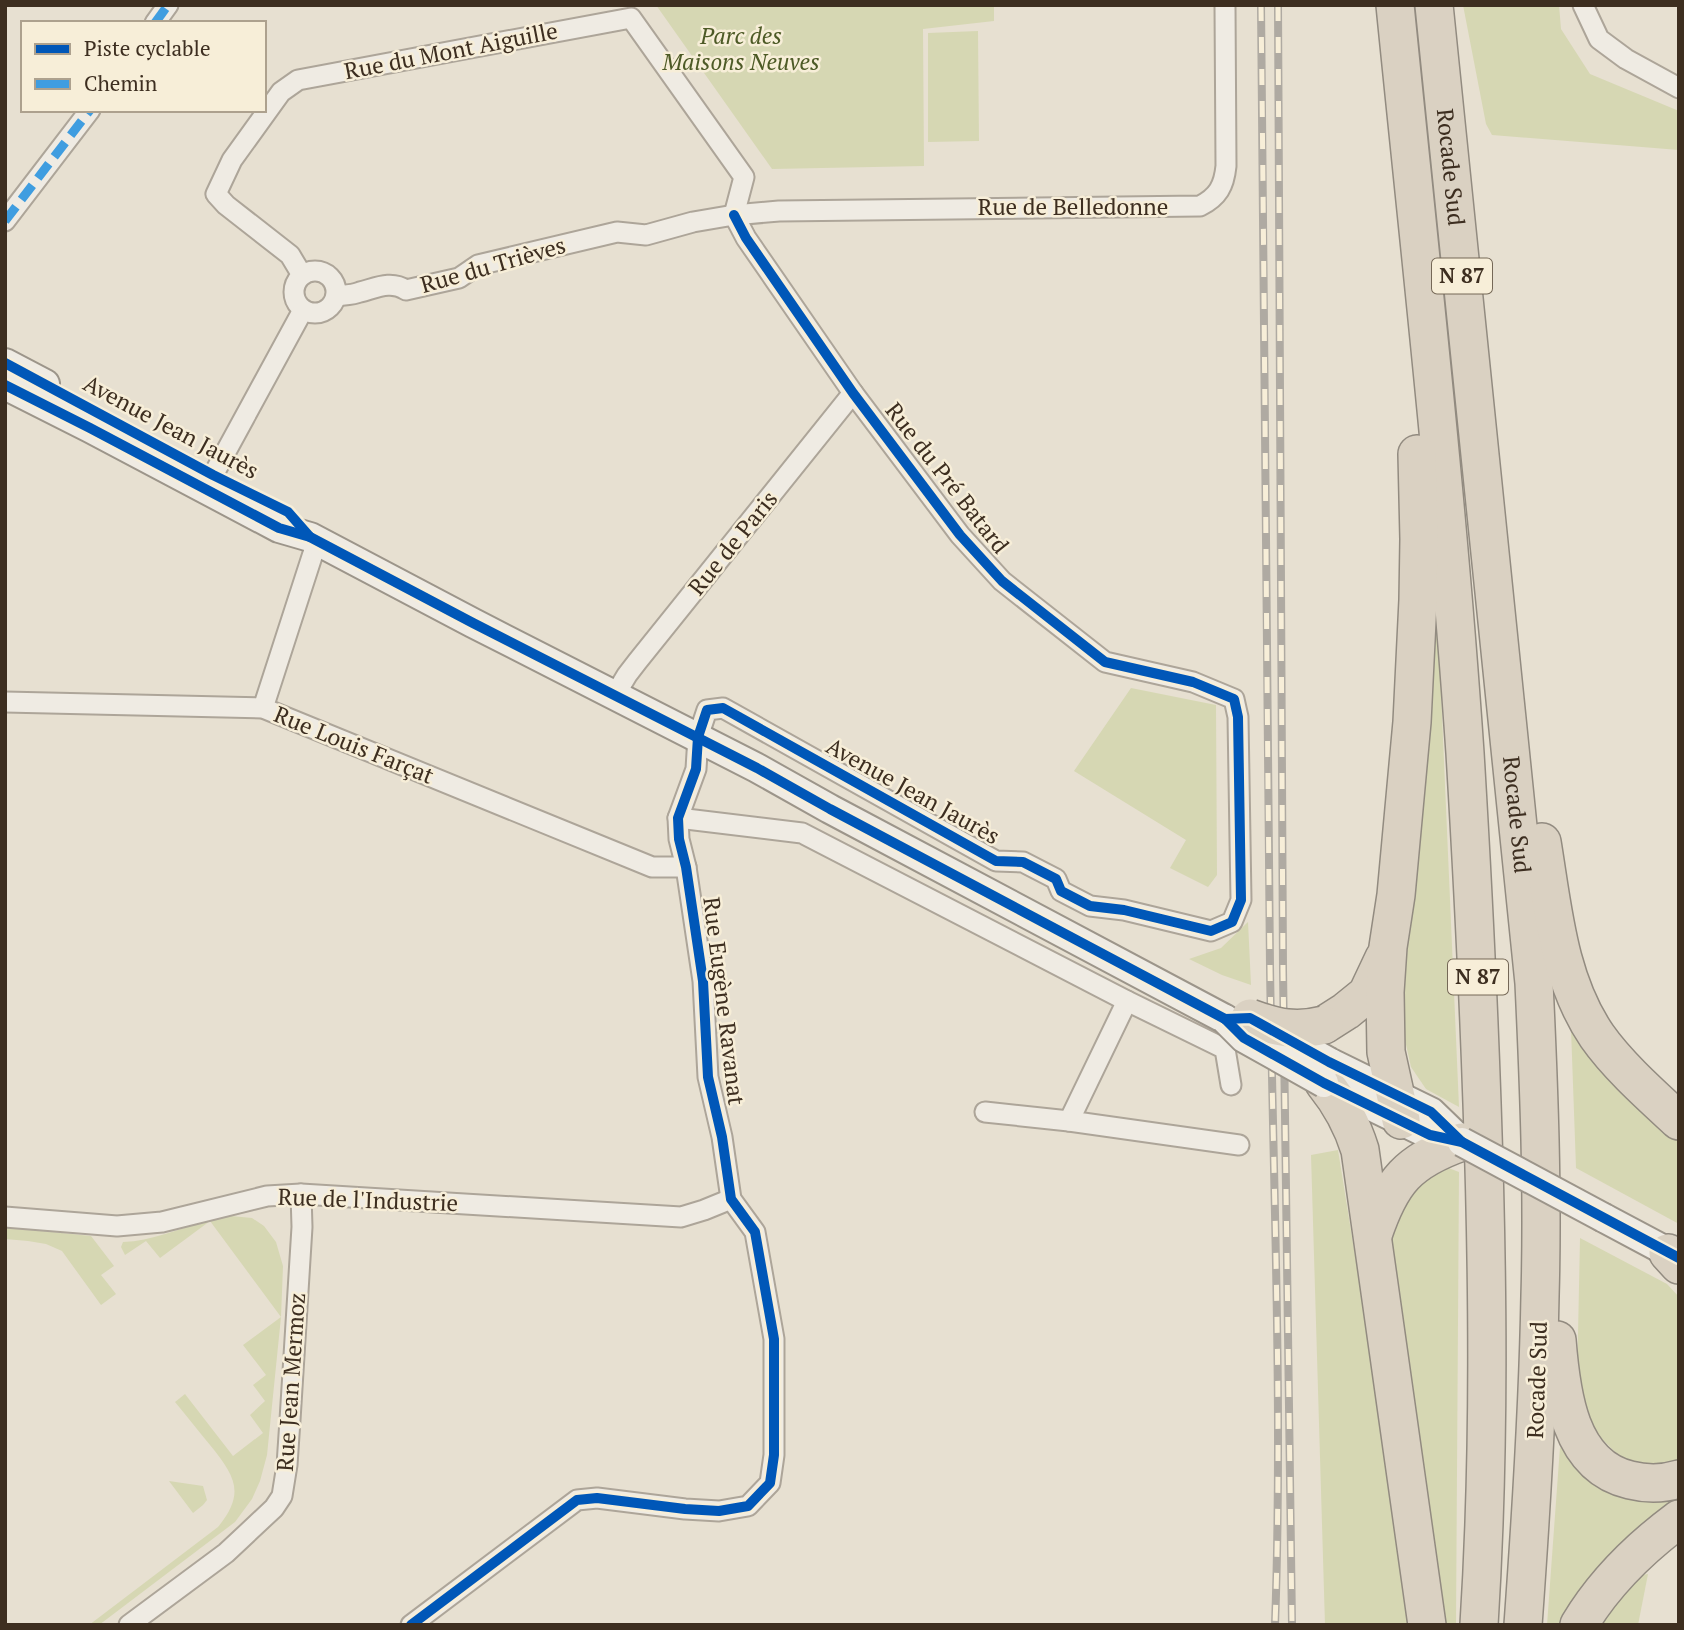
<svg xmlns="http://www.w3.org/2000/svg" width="1684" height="1630" viewBox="0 0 1684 1630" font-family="'PT Serif',serif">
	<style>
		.green { fill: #d6d7b3 }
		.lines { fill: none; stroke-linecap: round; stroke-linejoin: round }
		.street-casing { stroke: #ada599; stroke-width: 23 }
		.secondary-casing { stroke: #9c958a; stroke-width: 32 }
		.highway-casing { stroke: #928b80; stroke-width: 40 }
		.street { stroke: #efebe3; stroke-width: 19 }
		.secondary { stroke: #efebe3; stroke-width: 28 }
		.highway { stroke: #dad1c2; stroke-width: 37 }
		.rail-casing { stroke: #afaaa2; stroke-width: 8 }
		.rail { stroke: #f7eed8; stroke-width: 5; stroke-dasharray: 16; stroke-linecap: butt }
		.secondary-bridge-casing { stroke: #9c958a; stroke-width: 32; stroke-linecap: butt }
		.highway-bridge-casing { stroke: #928b80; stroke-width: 40; stroke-linecap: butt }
		.secondary-bridge { stroke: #efebe3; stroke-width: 28 }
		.highway-bridge { stroke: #dad1c2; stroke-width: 37 }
		.quiet { stroke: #3f9de0; stroke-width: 9; stroke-dasharray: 18 9; stroke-linecap: butt }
		.cycleway-casing { stroke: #f7eed8; stroke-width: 15 }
		.cycleway { stroke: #0057b8; stroke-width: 10 }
		.labels { text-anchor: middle; stroke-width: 5; stroke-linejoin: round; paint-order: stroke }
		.shield { fill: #f7eed8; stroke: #756857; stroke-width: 2 }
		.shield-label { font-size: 21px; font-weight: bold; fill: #3d2e20 }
		.park-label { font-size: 23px; font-style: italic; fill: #4d5a26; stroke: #f7eed8 }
		.street-label { font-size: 23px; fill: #3d2e20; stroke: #f7eed8 }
	</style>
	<rect width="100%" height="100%" fill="#e7e0d1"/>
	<g class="green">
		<polygon points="656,5 994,5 994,21 923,29 924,166 772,169"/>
		<polygon points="1463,5 1559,5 1561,29 1590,74 1679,111 1679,150 1492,135 1486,124"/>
		<polygon points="978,31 979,141 928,142 928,33"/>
		<polygon points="1435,554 1459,1107 1426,1089 1411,1067 1399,1013"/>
		<polygon points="1131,688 1216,705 1217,875 1208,887 1170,868 1186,840 1074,771"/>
		<polygon points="1248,922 1251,985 1222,975 1189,959 1221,948"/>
		<polygon points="1571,1029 1679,1131 1679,1224 1576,1168"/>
		<polygon points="1338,1150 1394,1498 1409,1625 1325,1625 1311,1155"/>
		<polygon points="1438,1164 1459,1172 1456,1625 1433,1625 1390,1233 1407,1190"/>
		<path d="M231,1216L252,1218L264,1226L276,1242L283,1266L281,1317L267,1455L260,1481L252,1499L235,1522L99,1625H89L218,1527C246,1493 235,1476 210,1445C198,1431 187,1416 175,1402L185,1394L233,1456L263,1433L250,1415L265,1401L253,1385L266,1375L243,1345L281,1317L210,1221L160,1258L146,1241L125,1255L121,1247L123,1242C152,1241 177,1229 204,1222C213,1219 222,1218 231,1216Z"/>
		<polygon points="5,1227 91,1236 114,1266 101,1275 116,1294 101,1305 62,1251 46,1244 28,1241 5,1239"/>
		<polygon points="1580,1238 1667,1284 1679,1297 1679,1459 1669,1465 1625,1462 1590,1427 1577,1382"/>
		<polygon points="1560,1447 1601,1484 1679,1489 1679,1501 1570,1607 1559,1625 1547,1625"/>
		<polygon points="169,1481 203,1486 207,1500 203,1505 193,1513"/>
		<polygon points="1648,1574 1638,1625 1599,1625 1630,1577"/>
	</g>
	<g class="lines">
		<defs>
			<g id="street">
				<polyline points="1583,5 1599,39 1626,59 1679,88"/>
				<polyline points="155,23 168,5"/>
				<polyline points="5,221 90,110"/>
				<circle cx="315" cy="292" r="21"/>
				<polyline points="302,275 290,255 226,205 216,194 232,160 281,92 298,80 631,18 744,177 734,215"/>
				<path d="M336,296C344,295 353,295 360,292C376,288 391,280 406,290L459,278L478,265L617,232L646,235L693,222L734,215L779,211L1200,206C1218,197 1224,186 1226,166L1225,5"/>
				<polyline points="205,490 303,310"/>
				<polyline points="615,695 627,675 637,662 853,393"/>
				<polyline points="5,702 263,708 652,867 686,867"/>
				<polyline points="263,708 317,541"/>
				<polyline points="678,818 802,833 1127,1001 1225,1049 1231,1085"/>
				<polyline points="1127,1001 1069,1121 1239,1145"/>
				<polyline points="985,1112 1069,1121"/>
				<polyline points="5,1217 117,1226 162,1222 267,1196 301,1194 681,1217 704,1210 731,1199"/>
				<polyline points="129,1625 226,1553 274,1508 282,1496 287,1465 290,1420 302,1227 301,1194"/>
				<polyline points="411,1625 577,1500 597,1498 685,1509 719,1511 748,1506 770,1483 774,1455 774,1339 755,1232 731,1199 722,1137 708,1077 703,981 686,867 679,839 678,818 696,769 698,737 707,710 723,708 996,861 1023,862 1056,879 1061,891 1090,906 1124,910 1211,931 1232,922 1241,900 1238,717 1234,699 1193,682 1105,662 1002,581 960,535 853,393 746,238 734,215"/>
			</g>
			<g id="secondary">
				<polyline points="5,363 45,384"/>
				<polyline points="5,385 90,428 279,528 310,537 473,623 757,768 830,809 1225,1019"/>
				<polyline points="1329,1062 1431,1112 1462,1142"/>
				<polyline points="1324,1083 1430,1135 1458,1141"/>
				<polyline points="1604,1218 1679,1258"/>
			</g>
			<g id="highway">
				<path d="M1395,5C1420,254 1448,503 1465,753C1472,869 1478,986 1482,1103C1488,1277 1490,1451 1479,1625"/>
				<path id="s1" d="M1434,5L1534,983C1539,1088 1543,1192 1540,1296C1538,1406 1531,1515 1523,1625"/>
				<path d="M1542,842C1553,908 1558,979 1597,1036C1618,1066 1652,1096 1679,1121"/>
				<polyline points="1324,1025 1346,1011 1367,994 1384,958"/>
				<path d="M1324,1083C1341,1104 1352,1124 1360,1150L1427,1625"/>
				<polyline points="1401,1120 1386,1052 1385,992 1388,947 1396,895 1412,722 1418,600 1419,539 1417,454"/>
				<path d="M1373,1235C1391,1181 1408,1161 1462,1142"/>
				<polyline points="1668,1253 1679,1265"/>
				<path d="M1557,1340C1561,1392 1569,1466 1630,1480C1646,1484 1663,1484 1679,1479"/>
				<path d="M1579,1625C1604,1583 1640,1548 1679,1519"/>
			</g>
		</defs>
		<use href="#street" class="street-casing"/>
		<use href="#secondary" class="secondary-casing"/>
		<use href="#highway" class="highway-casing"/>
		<use href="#street" class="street"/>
		<use href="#secondary" class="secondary"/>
		<use href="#highway" class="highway"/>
		<defs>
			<g id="rail">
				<path d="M1261,5C1265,325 1266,646 1270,966C1273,1185 1283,1405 1275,1625"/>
				<polyline points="1278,5 1283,970 1292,1625"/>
			</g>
		</defs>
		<use href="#rail" class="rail-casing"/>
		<use href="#rail" class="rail"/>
		<defs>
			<g id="secondary-bridge">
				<polyline points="1225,1019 1244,1038 1324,1083"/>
				<polyline points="1270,1029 1329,1062"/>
				<polyline points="1462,1142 1604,1218"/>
			</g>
			<path id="highway-bridge" d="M1250,1018C1277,1028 1296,1032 1324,1025"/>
		</defs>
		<use href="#secondary-bridge" class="secondary-bridge-casing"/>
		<use href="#highway-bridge" class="highway-bridge-casing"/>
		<use href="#secondary-bridge" class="secondary-bridge"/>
		<use href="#highway-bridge" class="highway-bridge"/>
		<g class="quiet">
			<polyline points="155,23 168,5"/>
			<polyline points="5,221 90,110"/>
		</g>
		<defs>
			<g id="cycleway">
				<polyline points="5,363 213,475 288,512 310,537"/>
				<polyline points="5,385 90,428 279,528 310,537 473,623 757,768 830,809 1225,1019 1250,1018 1329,1062 1431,1112 1462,1142"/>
				<polyline points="1225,1019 1244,1038 1324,1083 1430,1135 1462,1142 1679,1258"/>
				<polyline points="411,1625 577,1500 597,1498 685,1509 719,1511 748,1506 770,1483 774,1455 774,1339 755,1232 731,1199 722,1137 708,1077 703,981 686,867 679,839 678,818 696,769 698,737 707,710 723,708 996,861 1023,862 1056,879 1061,891 1090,906 1124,910 1211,931 1232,922 1241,900 1238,717 1234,699 1193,682 1105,662 1002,581 960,535 853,393 746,238 734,215"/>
			</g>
		</defs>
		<use href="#cycleway" class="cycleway-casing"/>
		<use href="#cycleway" class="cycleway"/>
	</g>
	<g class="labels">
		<g class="shield">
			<rect x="1432" y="258.5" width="60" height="35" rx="5"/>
			<rect x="1448" y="959.5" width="60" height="35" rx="5"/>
		</g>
		<g class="shield-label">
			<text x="1462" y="283">N 87</text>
			<text x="1478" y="984">N 87</text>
		</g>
		<g class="park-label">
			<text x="741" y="44">Parc des<tspan x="741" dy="26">Maisons Neuves</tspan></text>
		</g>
		<g class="street-label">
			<text transform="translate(451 51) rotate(-11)" y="8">Rue du Mont Aiguille</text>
			<text dy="8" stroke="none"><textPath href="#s1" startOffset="163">Rocade Sud</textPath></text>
			<text x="1073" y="215">Rue de Belledonne</text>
			<text transform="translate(493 265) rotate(-16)" y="8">Rue du Trièves</text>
			<text transform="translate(171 427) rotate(28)" y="8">Avenue Jean Jaurès</text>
			<text transform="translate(947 478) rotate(52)" y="8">Rue du Pré Batard</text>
			<text transform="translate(733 543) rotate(-51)" y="8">Rue de Paris</text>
			<text transform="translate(354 745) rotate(22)" y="8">Rue Louis Farçat</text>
			<text transform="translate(913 791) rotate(29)" y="8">Avenue Jean Jaurès</text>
			<text dy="8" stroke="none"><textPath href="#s1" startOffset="814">Rocade Sud</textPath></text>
			<text transform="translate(724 1001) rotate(83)" y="8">Rue Eugène Ravanat</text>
			<text transform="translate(368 1200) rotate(2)" y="8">Rue de l'Industrie</text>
			<text transform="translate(1537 1380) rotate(-88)" y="8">Rocade Sud</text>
			<text transform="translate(291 1382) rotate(-86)" y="8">Rue Jean Mermoz</text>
		</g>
	</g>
	<rect width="1684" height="1630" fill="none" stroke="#3d2e20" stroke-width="14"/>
	<rect x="21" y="21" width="245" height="91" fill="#f7eed8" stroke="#ada18e" stroke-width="2"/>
	<rect x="35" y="44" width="35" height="10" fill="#0057b8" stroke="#ada18e" stroke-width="2"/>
	<text x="84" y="56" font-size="21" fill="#3d2e20">Piste cyclable</text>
	<rect x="35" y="79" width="35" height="10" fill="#3f9de0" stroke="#ada18e" stroke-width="2"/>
	<text x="84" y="91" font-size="21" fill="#3d2e20">Chemin</text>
</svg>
